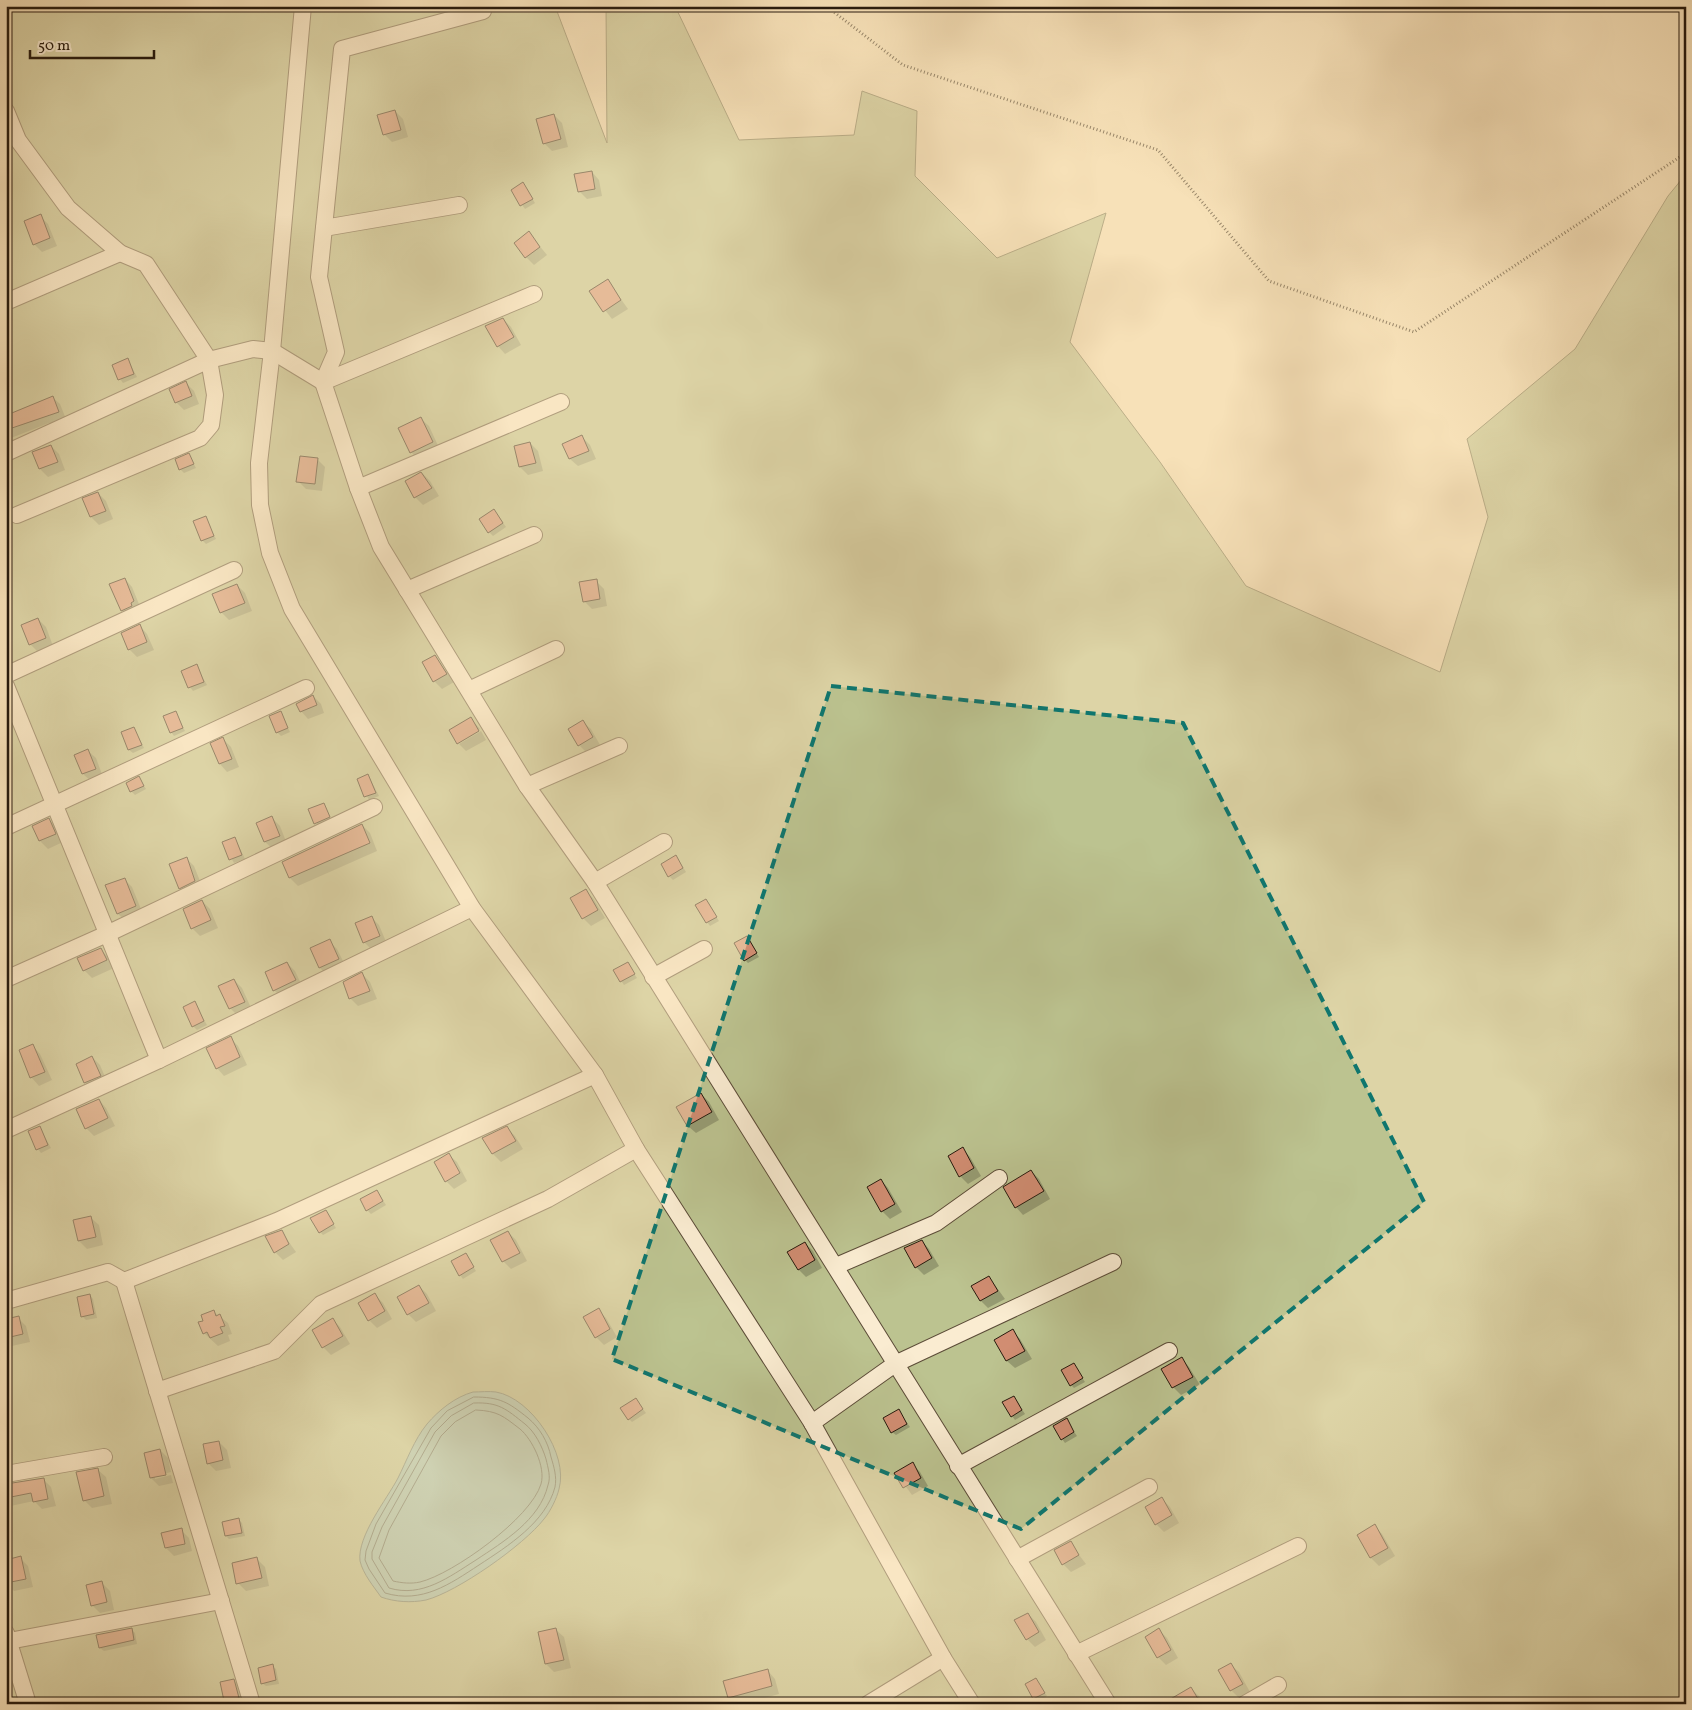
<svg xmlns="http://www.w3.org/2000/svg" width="1692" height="1710" viewBox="0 0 1692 1710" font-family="Vollkorn,serif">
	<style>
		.green { fill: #bcc390; stroke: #726f4f }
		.water { fill: #9dbead; stroke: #6e7d6d }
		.shadow { fill: #0003 }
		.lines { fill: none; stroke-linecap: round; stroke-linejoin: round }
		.shore { stroke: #626c5e; stroke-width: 1 }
		.building { fill: #d18d72; stroke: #281b0e }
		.minor-casing { stroke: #5c4c38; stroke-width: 18 }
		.path { stroke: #281b0e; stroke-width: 3; stroke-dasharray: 1 2.5; stroke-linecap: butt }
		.minor { stroke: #faecd1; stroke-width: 16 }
		.marked { fill: none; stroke: #0f766e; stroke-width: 4; stroke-dasharray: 10 6; stroke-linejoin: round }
	</style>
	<rect width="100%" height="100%" fill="#f7e1b8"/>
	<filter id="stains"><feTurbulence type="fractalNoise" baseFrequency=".004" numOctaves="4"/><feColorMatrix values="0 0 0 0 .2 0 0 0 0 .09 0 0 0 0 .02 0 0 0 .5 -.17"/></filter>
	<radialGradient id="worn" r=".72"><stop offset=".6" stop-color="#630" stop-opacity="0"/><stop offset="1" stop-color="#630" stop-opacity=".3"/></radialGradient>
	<polygon class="green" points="6,6 555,6 607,143 606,6 675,6 739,140 854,135 862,91 917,111 915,176 997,258 1106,213 1070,342 1160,462 1246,586 1440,672 1488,517 1467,439 1575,349 1668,196 1686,174 1686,1704 6,1704"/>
	<path class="water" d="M473,1392C480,1392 489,1391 496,1392C531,1398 569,1454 559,1489C557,1498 550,1512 544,1519C524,1545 457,1592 426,1600C411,1603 395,1602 381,1597C374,1587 363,1574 360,1561C357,1536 387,1499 398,1478C407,1460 414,1440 427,1424C439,1410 455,1397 473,1392Z"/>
	<g class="shadow">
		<polygon points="395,111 403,119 408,137 392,142 384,134"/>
		<polygon points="554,115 562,123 568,147 552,151 544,143"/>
		<polygon points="592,172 599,180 602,196 587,199 579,191"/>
		<polygon points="523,184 535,203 525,209 512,190"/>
		<polygon points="40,216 48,224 57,246 42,252 34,244"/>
		<polygon points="529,233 547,255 534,265 526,257"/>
		<polygon points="608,281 628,309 612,319 591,292"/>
		<polygon points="503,319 511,327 521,345 505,354 498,346"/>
		<polygon points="128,360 137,377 123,383 120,379"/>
		<polygon points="186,383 194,391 199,404 184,410 176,402"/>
		<polygon points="52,397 60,404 66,419 51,425 49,423 6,440 6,416"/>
		<polygon points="421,419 429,426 440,450 419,460 411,452"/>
		<polygon points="582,437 590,445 596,459 578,466 570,459 564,445"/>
		<polygon points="530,443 538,451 543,471 528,475 520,467"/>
		<polygon points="51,446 59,454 65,470 48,477 40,469 33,453"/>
		<polygon points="189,455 196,468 184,473 180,469"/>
		<polygon points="317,459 325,467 322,491 306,489 298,481"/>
		<polygon points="422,473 430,481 439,496 423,505 415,497 407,482"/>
		<polygon points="98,493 106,501 113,519 99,525 91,517 84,499"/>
		<polygon points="497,514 506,527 493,536 489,532"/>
		<polygon points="205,518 216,539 206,544 202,540"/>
		<polygon points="125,579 132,587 141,609 130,618 122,610"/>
		<polygon points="596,581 604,589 607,606 592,609 584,601"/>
		<polygon points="237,585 245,593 252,611 229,620 221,612"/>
		<polygon points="38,619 46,627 53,646 38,652 30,644"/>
		<polygon points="140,626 147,634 154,650 137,657 129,649"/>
		<polygon points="435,656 454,682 442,689 434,681"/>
		<polygon points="196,666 207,685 193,691 190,687"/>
		<polygon points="313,696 321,704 324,713 308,719 301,711"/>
		<polygon points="175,712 185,731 174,736 171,732"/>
		<polygon points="281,713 290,732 281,736 277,732"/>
		<polygon points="471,719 480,729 458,742 458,744 451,731"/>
		<polygon points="583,722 591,729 600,745 587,753 579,745"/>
		<polygon points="134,728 144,748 133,753 129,750"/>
		<polygon points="481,731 486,740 466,751 459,744"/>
		<polygon points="223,739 231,747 239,767 227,772 220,764"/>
		<polygon points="88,751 96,758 103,777 91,781 83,774 76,755"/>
		<polygon points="368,775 379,796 369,800 358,779"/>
		<polygon points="139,778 146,789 135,795 131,791"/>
		<polygon points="324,804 332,821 319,827 309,810"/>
		<polygon points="272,818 280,826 287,844 273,849 265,842 258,823"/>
		<polygon points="49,820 57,827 63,842 48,849 40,841 34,827"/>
		<polygon points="362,825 370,833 377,851 298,886 290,878 284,862"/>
		<polygon points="235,838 245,859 234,863 223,843"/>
		<polygon points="676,856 686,872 673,880 669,876"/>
		<polygon points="186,858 194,866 202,886 188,896 180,888"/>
		<polygon points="124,879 132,887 143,914 126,921 118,914"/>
		<polygon points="585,891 593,898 605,918 591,926 583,918"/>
		<polygon points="706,900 719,921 710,926 707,922"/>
		<polygon points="202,901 210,909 218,928 200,936 192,928"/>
		<polygon points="371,917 379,925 387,944 372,950 364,942"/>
		<polygon points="747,938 759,957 748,963 745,960"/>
		<polygon points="329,941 337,949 346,967 328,976 320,968 312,949"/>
		<polygon points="100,949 108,957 114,968 92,978 84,970 79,959"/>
		<polygon points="287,963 295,971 303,988 282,998 274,990"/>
		<polygon points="627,963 637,978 624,985 614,970"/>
		<polygon points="362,974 370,982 377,999 358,1006 350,998"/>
		<polygon points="234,980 242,988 252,1010 238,1016 230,1008"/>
		<polygon points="194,1003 207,1025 197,1030 193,1026"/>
		<polygon points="230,1038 238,1046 247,1065 224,1076 217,1068"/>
		<polygon points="33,1046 40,1054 52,1080 39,1086 32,1078 20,1051"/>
		<polygon points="92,1057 100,1065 108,1084 93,1090 85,1082"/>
		<polygon points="701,1094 709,1102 719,1120 696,1133 688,1126 678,1108"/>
		<polygon points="99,1100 106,1108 115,1126 94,1136 86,1128"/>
		<polygon points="6,1109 9,1117 6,1118"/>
		<polygon points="40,1128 51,1148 41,1153 38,1149"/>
		<polygon points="507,1128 515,1136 523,1149 501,1162 493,1154 484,1138"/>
		<polygon points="963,1149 970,1157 981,1176 968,1184 960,1176"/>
		<polygon points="449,1155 457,1162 467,1181 454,1189 446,1181"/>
		<polygon points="1031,1171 1039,1179 1050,1199 1023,1215 1016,1207"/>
		<polygon points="881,1180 888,1188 902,1212 890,1219 882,1211"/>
		<polygon points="377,1191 386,1205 371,1214 367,1210"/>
		<polygon points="325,1211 336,1228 323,1235 320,1232"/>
		<polygon points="91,1218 99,1225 103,1245 87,1249 79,1241"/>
		<polygon points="281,1231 296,1252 283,1260 275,1252"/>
		<polygon points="508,1232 516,1240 527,1261 511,1269 504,1262 492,1241"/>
		<polygon points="922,1241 929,1249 939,1266 924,1275 916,1267"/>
		<polygon points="805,1243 813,1251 822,1268 806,1277 799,1270"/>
		<polygon points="466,1255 476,1271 463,1279 460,1275"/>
		<polygon points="989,1277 1005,1299 988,1308 981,1301"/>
		<polygon points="419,1286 427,1294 436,1311 416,1322 408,1314 399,1298"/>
		<polygon points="90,1295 93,1299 97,1318 86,1320 82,1316"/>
		<polygon points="375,1295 383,1303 392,1319 377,1328 369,1320"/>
		<polygon points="598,1310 606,1318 617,1337 604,1345 596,1337"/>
		<polygon points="214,1312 228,1323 232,1334 228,1335 230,1341 218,1346 204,1333 204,1321"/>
		<polygon points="18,1318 26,1326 30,1342 7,1347 6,1321"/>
		<polygon points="333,1320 340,1327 350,1344 331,1355 323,1347"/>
		<polygon points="1012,1331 1020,1339 1032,1359 1015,1368 1007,1361 996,1340"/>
		<polygon points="1182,1359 1189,1367 1200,1385 1181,1395 1173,1387 1163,1370"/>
		<polygon points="1073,1364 1085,1382 1074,1388 1071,1385"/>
		<polygon points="1014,1397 1025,1414 1015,1420 1012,1416"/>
		<polygon points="639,1404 646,1413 632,1422 629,1419"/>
		<polygon points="898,1411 910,1427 896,1435 892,1432"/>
		<polygon points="1066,1420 1077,1436 1065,1443 1062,1439"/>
		<polygon points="219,1442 227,1450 231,1468 216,1471 208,1463"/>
		<polygon points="160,1450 168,1458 171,1472 155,1476 155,1479 171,1475 173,1483 159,1486 151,1478 146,1454"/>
		<polygon points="912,1464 920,1472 928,1486 912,1495 896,1473"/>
		<polygon points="98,1470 106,1477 112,1504 92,1508 84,1500"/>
		<polygon points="43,1479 51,1487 56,1506 42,1509 34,1501 6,1507 6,1485"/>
		<polygon points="1162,1499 1170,1507 1179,1523 1164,1532 1156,1524"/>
		<polygon points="239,1520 242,1523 245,1536 229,1539 226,1536"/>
		<polygon points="1374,1526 1382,1534 1395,1556 1379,1566 1371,1558 1358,1535"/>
		<polygon points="181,1530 189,1538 192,1551 174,1556 166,1548"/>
		<polygon points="1070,1543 1086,1564 1071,1572 1063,1564"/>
		<polygon points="20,1558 28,1566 33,1587 14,1591 6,1584 6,1561"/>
		<polygon points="257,1559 265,1567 269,1586 246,1591 238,1583"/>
		<polygon points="102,1583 110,1591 114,1610 100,1613 92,1605"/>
		<polygon points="1028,1614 1036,1622 1046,1640 1035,1647 1027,1639"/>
		<polygon points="131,1629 135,1633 137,1644 104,1651 100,1648"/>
		<polygon points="556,1630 564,1637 571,1668 554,1672 546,1664 539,1633"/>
		<polygon points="1159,1630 1167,1638 1178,1658 1166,1665 1158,1657"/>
		<polygon points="6,1665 11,1686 6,1687"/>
		<polygon points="1231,1665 1239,1672 1250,1692 1239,1698 1231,1690"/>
		<polygon points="272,1666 276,1669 279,1684 266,1686 262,1683"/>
		<polygon points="768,1671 775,1679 779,1694 744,1704 735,1704 729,1698"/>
		<polygon points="234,1680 237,1684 241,1701 229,1704 225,1701"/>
		<polygon points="1036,1680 1047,1696 1038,1702 1034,1698"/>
		<polygon points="1191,1689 1199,1696 1203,1704 1180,1704"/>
	</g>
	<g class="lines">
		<g class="shore">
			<path d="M474,1397C500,1397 508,1402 528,1418C540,1428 548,1442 551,1457C554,1467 557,1477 555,1487C546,1522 508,1546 479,1565C450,1584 422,1604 385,1593L369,1569L365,1560L366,1551L376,1524L431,1428L447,1411Z"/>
			<path d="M474,1403C499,1402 506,1409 525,1424C535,1432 542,1446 546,1459C548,1468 551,1477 548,1485C540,1520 503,1542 476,1560C449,1577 422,1598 389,1588L372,1559V1552L382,1527L435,1432L451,1416Z"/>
			<path d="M476,1410C498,1411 503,1416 520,1429C532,1439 546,1467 541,1484C531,1518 453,1574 420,1582C411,1584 402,1583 393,1581L379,1558L389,1530L441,1436L455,1422Z"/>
		</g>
	</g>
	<g class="building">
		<polygon points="395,110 401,130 383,135 377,115"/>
		<polygon points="554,114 561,139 543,144 536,119"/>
		<polygon points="592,171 595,189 578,192 574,174"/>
		<polygon points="523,182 533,199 520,206 511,190"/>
		<polygon points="41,214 50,238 33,245 24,221"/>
		<polygon points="529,231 540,247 525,258 514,243"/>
		<polygon points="608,279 621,300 603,312 589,291"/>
		<polygon points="503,318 514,337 497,347 485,326"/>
		<polygon points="128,358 134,374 118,380 112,365"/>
		<polygon points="186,381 192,396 175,403 169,389"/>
		<polygon points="53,396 59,412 12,428 7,415"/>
		<polygon points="421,417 433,442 410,453 398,428"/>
		<polygon points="582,435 589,451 569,459 562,444"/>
		<polygon points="530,442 536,463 519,467 514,446"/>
		<polygon points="51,445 58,462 39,469 32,452"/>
		<polygon points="189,453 194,464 179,470 175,459"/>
		<polygon points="300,456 318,458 315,484 296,482"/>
		<polygon points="421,472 432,488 414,498 405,481"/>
		<polygon points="98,492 106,511 90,517 82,498"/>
		<polygon points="494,509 503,523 488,533 479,519"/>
		<polygon points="206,516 214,536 201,541 193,521"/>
		<polygon points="125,578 134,601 131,603 132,606 121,611 109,584"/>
		<polygon points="597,579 600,599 583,602 579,582"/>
		<polygon points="237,584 245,603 220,613 212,594"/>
		<polygon points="38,618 46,638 29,645 21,625"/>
		<polygon points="140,624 147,642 128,650 121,633"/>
		<polygon points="435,655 447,674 433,682 422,662"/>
		<polygon points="197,664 204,682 188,688 181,671"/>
		<polygon points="313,695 317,705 300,712 296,704"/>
		<polygon points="176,711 183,728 170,733 163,716"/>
		<polygon points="281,711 288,728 276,733 269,716"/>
		<polygon points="471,717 479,731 457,744 449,730"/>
		<polygon points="583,720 593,737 578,746 568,729"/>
		<polygon points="134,727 142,745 128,750 121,732"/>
		<polygon points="223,737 232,759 219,764 210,743"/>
		<polygon points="88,749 96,769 82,774 74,755"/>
		<polygon points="368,774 376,793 364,797 357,779"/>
		<polygon points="139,776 144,786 130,792 126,783"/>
		<polygon points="324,803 330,817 314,824 308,809"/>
		<polygon points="272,816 280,836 264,842 256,823"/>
		<polygon points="49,818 56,834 39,841 32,826"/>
		<polygon points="362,824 370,843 289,878 282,862"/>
		<polygon points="235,837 242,855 229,860 222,842"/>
		<polygon points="676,855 683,868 668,877 661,864"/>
		<polygon points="187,857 195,881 179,889 169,864"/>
		<polygon points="125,878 136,906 117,914 105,885"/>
		<polygon points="586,889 598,910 582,919 570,898"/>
		<polygon points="706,899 717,917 706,923 695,905"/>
		<polygon points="202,900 211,920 191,929 183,909"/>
		<polygon points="372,916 380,936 363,943 355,923"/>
		<polygon points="747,936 757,953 744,961 734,943"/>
		<polygon points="330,939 339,959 319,968 310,948"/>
		<polygon points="101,948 107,960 83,971 77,958"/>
		<polygon points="287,962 296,980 273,991 265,972"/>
		<polygon points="628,962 635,974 620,982 613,970"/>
		<polygon points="362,972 370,991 349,999 343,982"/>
		<polygon points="234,979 245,1002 229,1009 218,986"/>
		<polygon points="195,1001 204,1021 192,1027 183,1007"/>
		<polygon points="231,1036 240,1057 216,1069 206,1048"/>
		<polygon points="33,1044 45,1072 30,1078 19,1050"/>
		<polygon points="92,1056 101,1076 84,1083 76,1064"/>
		<polygon points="701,1093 712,1112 687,1126 676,1107"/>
		<polygon points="99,1099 108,1118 85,1129 76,1109"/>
		<polygon points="40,1126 48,1145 36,1150 28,1131"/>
		<polygon points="507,1126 516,1141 492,1154 482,1138"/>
		<polygon points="963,1147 974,1168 959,1177 948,1156"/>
		<polygon points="449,1153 460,1173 445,1182 434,1162"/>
		<polygon points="1031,1170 1044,1191 1015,1208 1003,1187"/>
		<polygon points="881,1179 895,1204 881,1212 867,1187"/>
		<polygon points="377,1190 383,1201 366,1211 360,1199"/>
		<polygon points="326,1210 334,1224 319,1233 310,1218"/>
		<polygon points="91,1216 96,1237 78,1241 73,1220"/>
		<polygon points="282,1230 289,1244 274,1253 265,1236"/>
		<polygon points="508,1231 520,1253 502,1262 490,1240"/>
		<polygon points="922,1240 932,1258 915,1268 904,1248"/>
		<polygon points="805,1242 815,1260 798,1270 787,1252"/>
		<polygon points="466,1253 474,1267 459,1276 451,1261"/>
		<polygon points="989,1276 998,1291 980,1301 971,1286"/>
		<polygon points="419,1285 429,1303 407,1315 397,1297"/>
		<polygon points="375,1293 385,1311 368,1321 358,1303"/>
		<polygon points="90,1294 94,1314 81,1317 77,1297"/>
		<polygon points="599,1308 610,1329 595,1338 583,1317"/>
		<polygon points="214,1310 216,1316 220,1314 225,1326 220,1327 223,1333 210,1338 207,1332 203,1334 198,1322 203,1321 201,1315"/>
		<polygon points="19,1316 23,1334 6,1338 6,1319"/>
		<polygon points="333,1318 343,1336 322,1348 312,1330"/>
		<polygon points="1013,1329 1025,1351 1006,1361 994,1340"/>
		<polygon points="1182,1357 1193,1377 1172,1388 1161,1369"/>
		<polygon points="1074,1363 1083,1378 1070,1386 1061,1370"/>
		<polygon points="1014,1396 1022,1410 1011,1417 1002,1402"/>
		<polygon points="636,1398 643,1409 628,1420 620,1408"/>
		<polygon points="899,1409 907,1424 891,1433 883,1418"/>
		<polygon points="1067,1418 1074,1432 1061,1440 1053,1426"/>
		<polygon points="219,1441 223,1460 207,1464 203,1444"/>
		<polygon points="160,1449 166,1475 150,1478 144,1453"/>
		<polygon points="913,1462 921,1478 903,1488 894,1473"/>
		<polygon points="98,1468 104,1496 83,1501 76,1472"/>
		<polygon points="44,1478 48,1499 33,1502 31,1493 6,1498 6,1484"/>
		<polygon points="1162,1497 1172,1515 1155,1525 1145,1507"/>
		<polygon points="239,1518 242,1533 225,1536 222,1522"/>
		<polygon points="1375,1524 1388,1548 1370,1558 1357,1535"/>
		<polygon points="182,1528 185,1544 165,1548 161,1533"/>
		<polygon points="1071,1541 1079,1555 1062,1565 1054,1550"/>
		<polygon points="21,1556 26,1579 6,1583 6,1560"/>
		<polygon points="257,1557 262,1578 236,1584 232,1563"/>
		<polygon points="102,1581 107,1602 91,1606 86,1585"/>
		<polygon points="1028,1613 1039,1632 1026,1640 1014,1620"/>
		<polygon points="132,1628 134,1640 99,1648 96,1635"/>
		<polygon points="556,1628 564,1660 545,1664 538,1632"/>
		<polygon points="1159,1628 1171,1650 1157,1658 1145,1637"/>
		<polygon points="1231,1663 1243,1684 1230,1691 1218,1670"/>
		<polygon points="273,1664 276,1680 261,1684 258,1668"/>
		<polygon points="768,1669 772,1686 728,1698 723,1681"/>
		<polygon points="1036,1678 1045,1693 1033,1699 1025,1684"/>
		<polygon points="234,1679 239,1698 224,1701 220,1682"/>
		<polygon points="1191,1687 1201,1704 1162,1704"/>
	</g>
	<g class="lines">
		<defs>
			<g id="minor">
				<polyline points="303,6 272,351 259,463 260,505 270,553 292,609 472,908 595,1075 636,1149 812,1423 943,1658 972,1704"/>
				<polyline points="483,11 342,49 319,277 336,352 323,382 358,488 381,547 527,786 595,882 1108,1704"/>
				<polyline points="6,111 18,140 68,208 120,253 146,264 209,360 215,395 211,425 200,438 17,515"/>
				<polyline points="324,228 459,205"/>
				<polyline points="6,302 120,253"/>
				<polyline points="6,453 209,360 253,349 272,351 323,382 534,294"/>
				<polyline points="358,488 561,402"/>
				<polyline points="407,590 534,535"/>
				<polyline points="6,675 234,570"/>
				<polyline points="6,686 159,1060"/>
				<polyline points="469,690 556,649"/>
				<polyline points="527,786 619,746"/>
				<polyline points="6,827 306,688"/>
				<polyline points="595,882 664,842"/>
				<polyline points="653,977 704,949"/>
				<polyline points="6,979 109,933 374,807"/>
				<polyline points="6,1130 159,1060 472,908"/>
				<polyline points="836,1266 936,1223 999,1178"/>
				<polyline points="124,1281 252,1704"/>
				<polyline points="6,1301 108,1272 124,1281 277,1221 595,1075"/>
				<polyline points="157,1391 274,1351 321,1304 548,1199 636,1149"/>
				<polyline points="812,1423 895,1364 1113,1262"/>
				<polyline points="958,1466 1169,1351"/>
				<polyline points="6,1474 104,1457"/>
				<polyline points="1017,1559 1149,1487"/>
				<polyline points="6,1633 28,1704"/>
				<polyline points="9,1641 221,1601"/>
				<polyline points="1076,1654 1298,1546"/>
				<polyline points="868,1704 943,1658"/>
				<polyline points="1245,1704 1278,1685"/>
			</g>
		</defs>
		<use href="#minor" class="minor-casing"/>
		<polyline class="path" points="826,6 903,65 1158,150 1269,281 1414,332 1686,153"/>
		<use href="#minor" class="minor"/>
	</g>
	<path d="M0 0H1692V1710H0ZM831,686L1183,723L1424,1202L1021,1529L612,1359Z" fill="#f7e1b8" fill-opacity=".55" fill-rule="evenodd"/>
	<path class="marked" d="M831,686L1183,723L1424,1202L1021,1529L612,1359Z"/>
	<rect width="1692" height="1710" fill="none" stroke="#f7e1b8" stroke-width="25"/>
	<rect x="8" y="8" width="1677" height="1695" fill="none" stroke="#281b0e" stroke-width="2.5"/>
	<rect x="12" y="12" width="1667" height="1685" fill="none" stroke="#281b0e"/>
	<path d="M30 50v8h124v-8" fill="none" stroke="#281b0e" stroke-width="2.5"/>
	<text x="38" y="50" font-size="15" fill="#281b0e" stroke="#faecd1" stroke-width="4" paint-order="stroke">50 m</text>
	<rect width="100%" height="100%" filter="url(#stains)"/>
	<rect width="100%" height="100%" fill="url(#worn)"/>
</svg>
